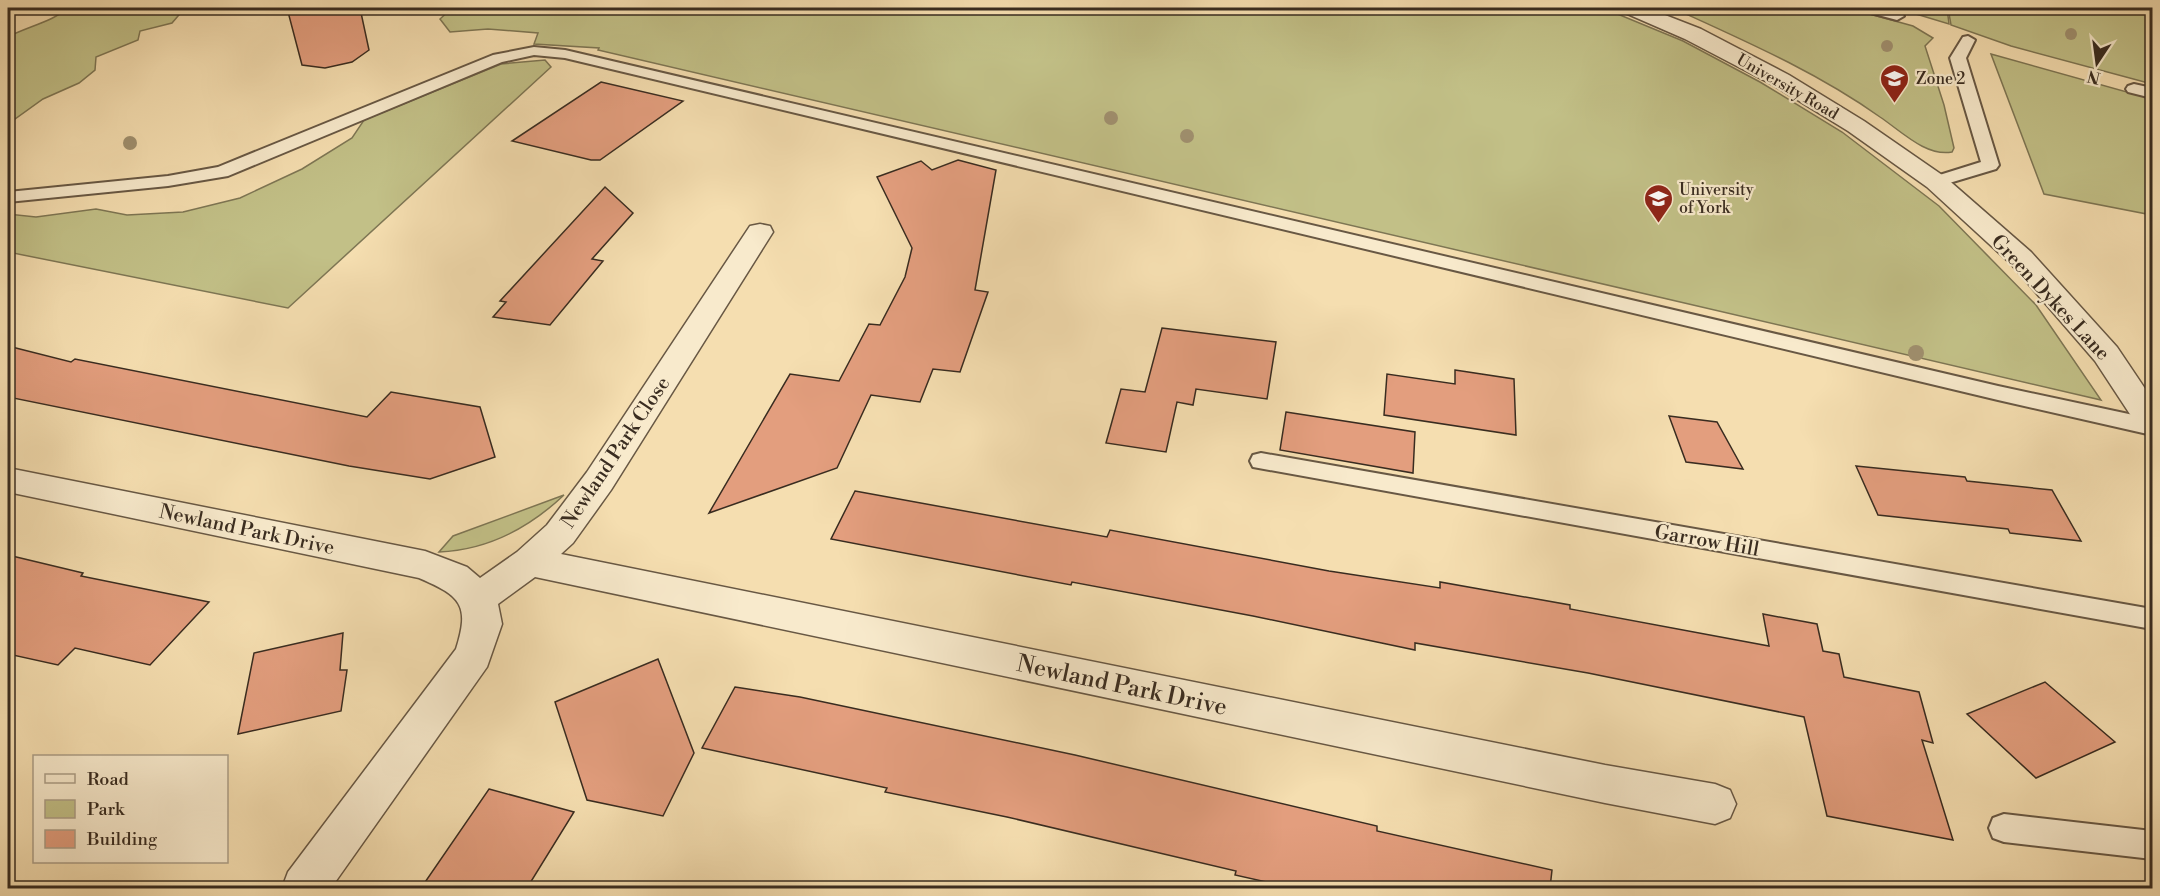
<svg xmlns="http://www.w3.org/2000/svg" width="2160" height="896" viewBox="0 0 2160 896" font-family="'Libre Bodoni',serif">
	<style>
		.green { fill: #c2c087; stroke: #7e7654; stroke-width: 1.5 }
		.building { fill: #e39e7e; stroke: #392c20; stroke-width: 1.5 }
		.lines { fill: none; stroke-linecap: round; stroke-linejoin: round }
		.service-casing { stroke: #685844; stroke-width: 4 }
		.minor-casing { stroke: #685844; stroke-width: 3 }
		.tertiary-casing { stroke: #685844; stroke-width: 3 }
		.service { fill: #f8eacc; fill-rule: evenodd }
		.minor { fill: #f8eacc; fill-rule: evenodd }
		.tertiary { fill: #f8eacc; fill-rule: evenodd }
		.tree { fill: #a0906f }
		.labels { text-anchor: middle; stroke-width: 4.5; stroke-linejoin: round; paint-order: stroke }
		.far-poi-label { font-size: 16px; fill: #392c20; stroke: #f8eacc; text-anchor: start }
		.far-street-label { font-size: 16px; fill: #392c20; stroke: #f8eacc }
		.street-label { font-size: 20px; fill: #392c20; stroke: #f8eacc }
		.near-street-label { font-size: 24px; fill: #392c20; stroke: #f8eacc }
	</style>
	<rect width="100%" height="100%" fill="#f5deb0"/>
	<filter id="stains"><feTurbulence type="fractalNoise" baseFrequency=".00333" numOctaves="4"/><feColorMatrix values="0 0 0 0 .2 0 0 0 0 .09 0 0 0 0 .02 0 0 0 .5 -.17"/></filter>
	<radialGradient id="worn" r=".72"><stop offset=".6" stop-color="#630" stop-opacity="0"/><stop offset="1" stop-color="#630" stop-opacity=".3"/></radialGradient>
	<g class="green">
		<path d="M66,8L184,9L172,23L140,31L138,40L96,57L95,70L79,83L43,99L8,124V37C23,28 58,20 66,8Z"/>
		<polygon points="452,8 1603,8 1683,41 1760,82 1842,132 1939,206 2036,305 2101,400 598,50 599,48 534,44 538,33 488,29 450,32 440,19"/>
		<path d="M1673,8H1848L1913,26L1933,38L1925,46L1944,105L1954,148L1952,152C1926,157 1901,131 1880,117C1817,72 1743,40 1673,8Z"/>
		<polygon points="1896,8 1947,8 1949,24"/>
		<polygon points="1948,8 2152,8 2152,84 2011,46 1951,25"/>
		<polygon points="1991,54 2152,99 2152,215 2044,194"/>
		<polygon points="545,60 551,67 288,308 8,252 8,214 36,217 96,209 127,215 183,212 240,198 302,169 352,138 364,120 501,64"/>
		<path d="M564,495C529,528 488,550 439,552L453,536Z"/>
	</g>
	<g class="building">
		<polygon points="287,8 360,8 369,50 352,62 325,68 302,65"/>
		<polygon points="601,82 683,101 600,160 591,160 512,141"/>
		<polygon points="958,160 996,170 975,290 988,292 960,372 933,369 920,402 871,395 837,468 709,513 790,374 839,381 869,324 880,325 905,277 912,248 877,177 921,161 932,170"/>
		<polygon points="605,187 633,213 592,259 603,261 550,325 493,317 506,302 500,301"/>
		<polygon points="1162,328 1276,342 1267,399 1196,389 1193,405 1177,402 1166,452 1106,443 1121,389 1145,392"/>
		<polygon points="8,346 71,362 75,359 367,417 391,392 480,407 495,457 430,479 349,466 8,397"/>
		<polygon points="1455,370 1514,379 1516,435 1384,415 1387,374 1455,384"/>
		<polygon points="1286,412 1415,432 1413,473 1280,450"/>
		<polygon points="1669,416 1717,422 1743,469 1686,462"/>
		<polygon points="1856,466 1965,477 1967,481 2052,490 2081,541 2010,533 2008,529 1878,515"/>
		<polygon points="855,491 1107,537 1110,530 1329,571 1440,588 1440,582 1570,605 1570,609 1769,646 1763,614 1817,624 1823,651 1839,654 1844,677 1919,692 1933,743 1922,740 1953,840 1827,816 1804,717 1588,673 1415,643 1415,650 1253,616 1072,582 1071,585 831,539"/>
		<polygon points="8,555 83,573 81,576 209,602 150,665 75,648 58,665 8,654"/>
		<polygon points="343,633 340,670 347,670 341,711 238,734 254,653"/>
		<polygon points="658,659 694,753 663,816 587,800 555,702"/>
		<polygon points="2045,682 2115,742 2036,778 1967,714"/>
		<polygon points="735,687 800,697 1075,755 1377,826 1377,831 1552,870 1550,888 1294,888 1235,875 1236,871 1007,817 885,792 887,788 702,748"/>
		<polygon points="489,789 574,812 527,888 421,888"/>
	</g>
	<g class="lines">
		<defs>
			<g id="service">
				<polygon points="1861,8 1882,8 1902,13 1904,16 1897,20 1863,11"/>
				<polygon points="1968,36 1975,40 1966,58 1999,165 1996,169 1936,187 1930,186 1927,182 1930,178 1981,162 1950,58 1963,37"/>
				<polygon points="534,47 565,50 1998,386 2152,419 2152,435 1998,400 565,58 534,55 502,62 228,176 168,186 8,202 8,192 168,176 218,167 493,55"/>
				<polygon points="2134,84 2152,88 2152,98 2128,92 2126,89 2128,86"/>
				<polygon points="1261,453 2152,609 2152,629 1253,467 1250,461 1253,455"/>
				<polygon points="2004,814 2152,831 2152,859 2004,842 1993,838 1989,828 1993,818"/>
			</g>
			<path id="minor" d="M760,224L770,226L773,232L611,490L573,543L561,554L1605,765L1715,784L1730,790L1736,804L1730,818L1715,824L1605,803L535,577L498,604L502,624L487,667L331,888H282L288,872L456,649C470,605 461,596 419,578L8,492V468L425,551L467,567L480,578L517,552L547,525L587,472L750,226Z"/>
			<polygon id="tertiary" points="1620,8 1647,8 1701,29 1789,75 1864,121 1945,177 2031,252 2117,347 2152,399 2152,434 2141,431 2095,361 2011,264 1927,187 1848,131 1773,85 1685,39 1623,12"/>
		</defs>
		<use href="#service" class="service-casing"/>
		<use href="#minor" class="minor-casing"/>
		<use href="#tertiary" class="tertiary-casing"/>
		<use href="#service" class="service"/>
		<use href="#minor" class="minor"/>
		<use href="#tertiary" class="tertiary"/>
	</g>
	<g class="tree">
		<circle cx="2071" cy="34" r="6"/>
		<circle cx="1887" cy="46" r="6"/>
		<circle cx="1111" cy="118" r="7"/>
		<circle cx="1187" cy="136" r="7"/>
		<circle cx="130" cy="143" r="7"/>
		<circle cx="1916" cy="353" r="8"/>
	</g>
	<defs>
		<symbol id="university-pin" viewBox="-11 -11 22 30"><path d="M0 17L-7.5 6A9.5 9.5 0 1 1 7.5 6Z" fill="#8f2418" stroke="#f8eacc"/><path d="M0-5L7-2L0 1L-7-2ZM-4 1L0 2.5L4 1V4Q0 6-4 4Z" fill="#fff"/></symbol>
	</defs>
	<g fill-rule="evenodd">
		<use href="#university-pin" x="1878" y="62" width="33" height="45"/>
		<use href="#university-pin" x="1642" y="182" width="33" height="45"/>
	</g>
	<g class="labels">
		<g class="far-poi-label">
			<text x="1916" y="84">Zone 2</text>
			<text x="1679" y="195">University<tspan x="1679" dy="18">of York</tspan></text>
		</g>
		<g class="far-street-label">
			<text transform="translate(1788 86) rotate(30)" y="6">University Road</text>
		</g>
		<g class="street-label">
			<text transform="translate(2051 297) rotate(47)" y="7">Green Dykes Lane</text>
			<text transform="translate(615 452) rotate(-56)" y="7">Newland Park Close</text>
			<text transform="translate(247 529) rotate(12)" y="7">Newland Park Drive</text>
			<text transform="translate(1707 540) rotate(10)" y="7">Garrow Hill</text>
		</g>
		<g class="near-street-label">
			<text transform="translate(1122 685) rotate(12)" y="8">Newland Park Drive</text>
		</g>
	</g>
	<rect width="2160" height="896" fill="none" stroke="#f5deb0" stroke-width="30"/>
	<rect x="9" y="9" width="2142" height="878" fill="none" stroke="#392c20" stroke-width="3"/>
	<rect x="15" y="15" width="2130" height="866" fill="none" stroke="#392c20" stroke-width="1.5"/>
	<rect x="33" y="755" width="195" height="108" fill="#f8eacc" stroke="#ac9e87" stroke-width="1.5"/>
	<rect x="45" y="774" width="30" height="9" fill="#f8eacc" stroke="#ac9e87" stroke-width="1.5"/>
	<text x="87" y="785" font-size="18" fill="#392c20">Road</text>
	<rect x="45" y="800" width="30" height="18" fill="#c2c087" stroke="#ac9e87" stroke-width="1.5"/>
	<text x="87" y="815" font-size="18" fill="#392c20">Park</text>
	<rect x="45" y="830" width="30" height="18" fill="#e39e7e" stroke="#ac9e87" stroke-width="1.5"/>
	<text x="87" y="845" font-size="18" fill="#392c20">Building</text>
	<g transform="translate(2097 63) rotate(193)" stroke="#f8eacc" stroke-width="4.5" paint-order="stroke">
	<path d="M0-4.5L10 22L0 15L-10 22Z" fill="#392c20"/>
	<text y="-9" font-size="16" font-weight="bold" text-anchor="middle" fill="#392c20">N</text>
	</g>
	<rect width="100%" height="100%" filter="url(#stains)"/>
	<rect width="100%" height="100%" fill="url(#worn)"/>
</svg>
